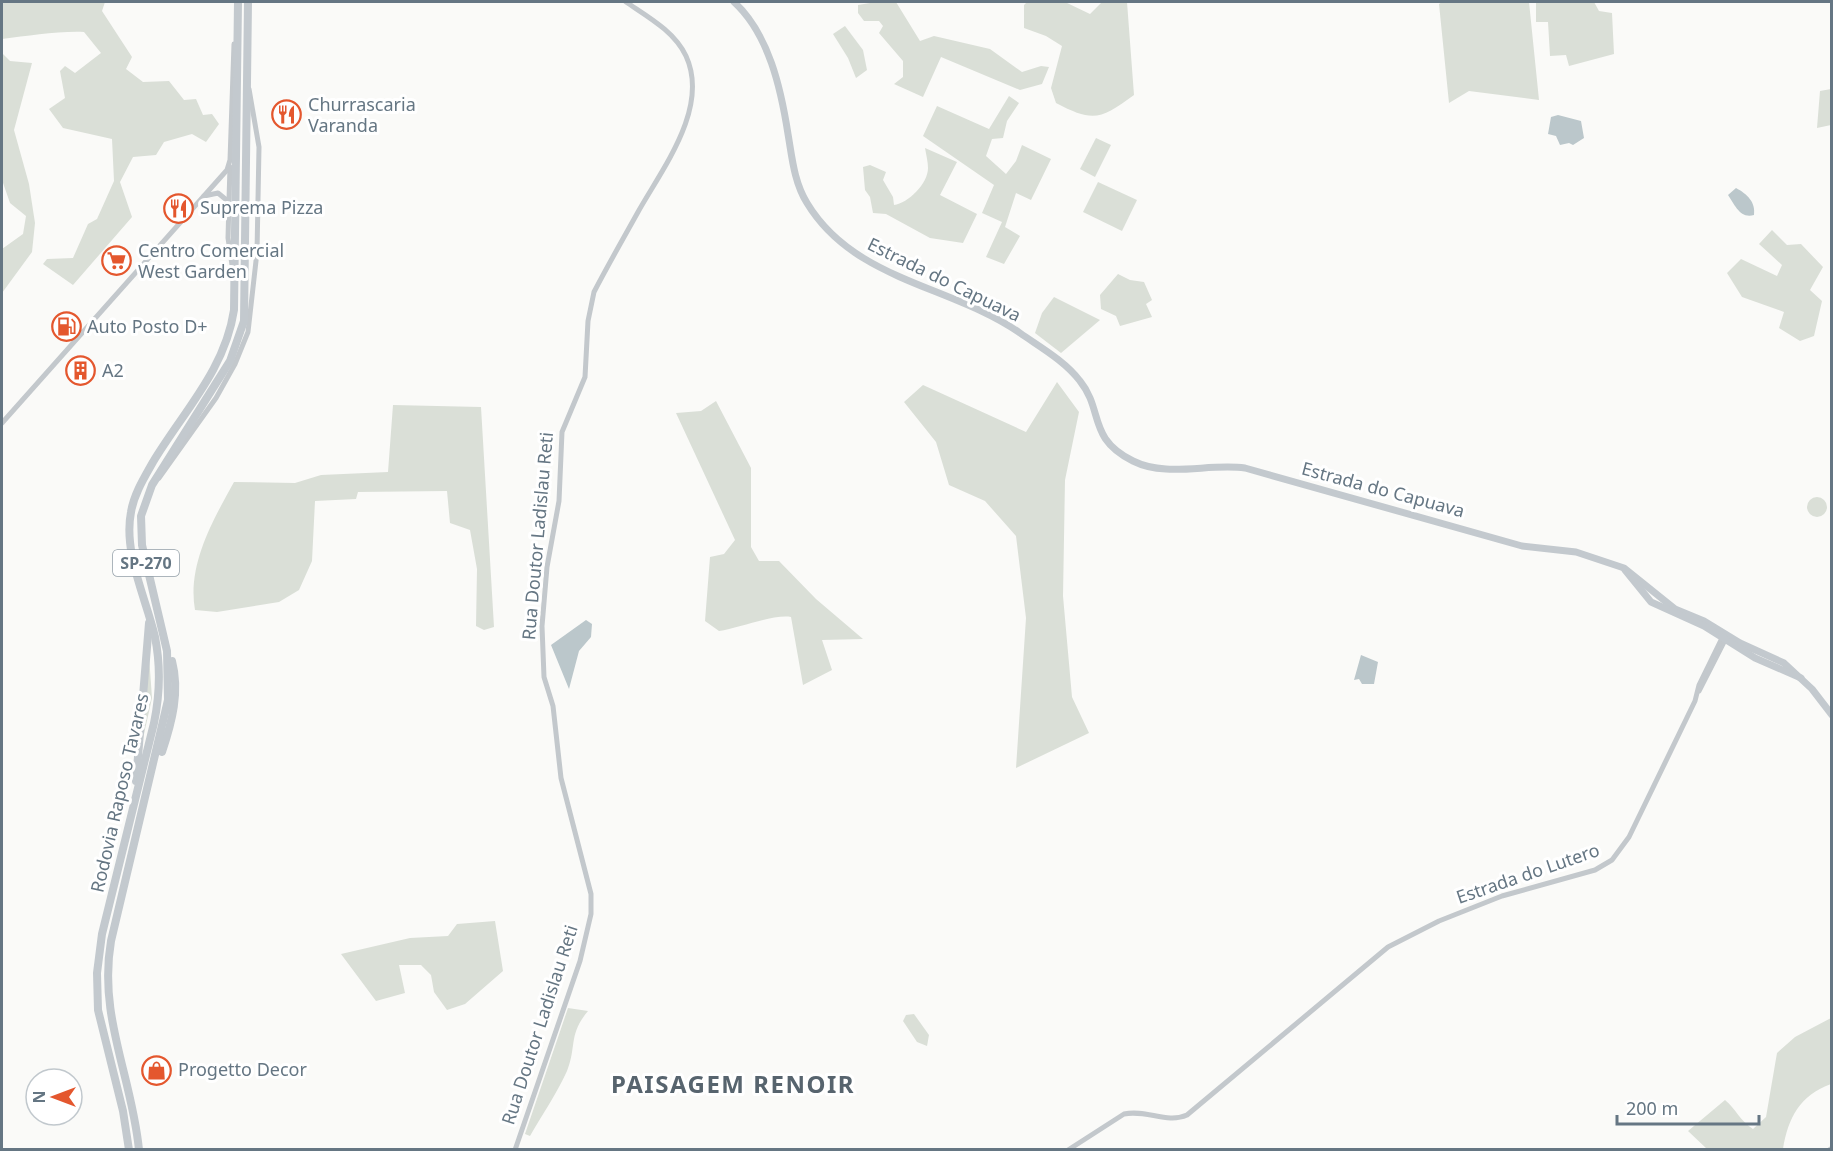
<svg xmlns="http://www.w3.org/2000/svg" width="1833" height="1151" viewBox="0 0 1833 1151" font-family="'Noto Sans',sans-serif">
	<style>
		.green { fill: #dadfd7 }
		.water { fill: #bbc7cb }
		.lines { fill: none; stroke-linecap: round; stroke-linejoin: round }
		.minor { stroke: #c3c8cc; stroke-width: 5 }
		.major { stroke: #c3c9ce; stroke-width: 7 }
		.highway { stroke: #c3c9ce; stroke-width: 8 }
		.labels { text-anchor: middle; stroke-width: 6; stroke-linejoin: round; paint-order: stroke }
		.shield { fill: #fff; stroke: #939fa8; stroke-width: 1.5 }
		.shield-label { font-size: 16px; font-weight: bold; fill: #657683 }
		.poi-label { font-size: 18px; fill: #657683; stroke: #fff; text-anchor: start }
		.street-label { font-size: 18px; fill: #657683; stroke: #fff }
		.district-label { font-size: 24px; font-weight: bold; letter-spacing: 1.5px; fill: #57646e; stroke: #fff }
	</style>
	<rect width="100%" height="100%" fill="#fafaf8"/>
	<g class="green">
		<path d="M2,2H105L102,11L132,57L126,69L143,82L169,81L184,100L196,99L203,115L212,114L219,124L206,142L192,134L164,142L156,155L133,157L120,182L132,217L73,285L43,264L47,259L73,258L88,224L97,219L114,181L112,139L63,128L49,109L65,98L60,71L65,66L75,73L101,53L84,32C57,31 29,36 2,39Z"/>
		<polygon points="876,2 896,2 920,41 934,36 990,49 1022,72 1041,66 1049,67 1042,84 1020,90 941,57 923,97 894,84 903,77 903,61 879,33 883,26 879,21 864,21 858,13 858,5"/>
		<path d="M1027,2H1065L1090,14L1102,2H1127L1134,95C1101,119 1094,123 1056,103L1051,88L1062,46L1046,36L1024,28V5Z"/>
		<polygon points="1442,2 1529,2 1539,100 1469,91 1449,103 1439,4"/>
		<polygon points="1536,2 1594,2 1599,11 1612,13 1614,54 1569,66 1566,55 1550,56 1548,22 1536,22"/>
		<polygon points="845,26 863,50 867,70 856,78 848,58 833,34"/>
		<polygon points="2,53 10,61 32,63 14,130 29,184 35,223 32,252 2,293 2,249 23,234 26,216 10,203 2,180"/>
		<polygon points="1831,89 1831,125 1817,128 1820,91"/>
		<polygon points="1009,96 1019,103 1007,121 1003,138 992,139 986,156 1006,174 1016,161 1022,145 1051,159 1031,200 1016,193 1005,227 1020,236 1004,264 986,257 1002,222 982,213 994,185 923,136 937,106 989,129"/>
		<polygon points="1096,138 1111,145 1095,177 1080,169"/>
		<path d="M925,148L957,162L940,195L977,214L963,243L930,238L886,214L873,213L870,197L865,190L863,167L870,165L886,172L883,180L893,197L894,205C908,203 928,184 928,168C928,162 926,154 925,148Z"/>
		<polygon points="1098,182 1137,200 1122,231 1083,212"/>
		<polygon points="1772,230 1787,245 1801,244 1823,267 1810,290 1822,301 1814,336 1800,341 1779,328 1784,312 1742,297 1727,273 1741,259 1777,276 1782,265 1759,244"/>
		<polygon points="1118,274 1130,280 1144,282 1152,300 1146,304 1152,317 1120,326 1116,316 1101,309 1100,295"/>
		<polygon points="1054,297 1100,320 1061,353 1035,333 1042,313"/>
		<polygon points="1057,382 1079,412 1065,480 1063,596 1072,697 1089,733 1016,768 1026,618 1016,536 985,501 949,485 936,442 904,402 923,385 1026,432"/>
		<path d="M716,401L751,468V547L759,561H779L816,599L863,639L822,640L832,670L803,685L791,617C773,614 740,628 719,631L705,621L710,557L724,554L735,540L676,413L701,411Z"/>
		<path d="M393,405L481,407L494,627L484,630L476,626L477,569L470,530L450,523L447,491L358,492L356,499L315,501L312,561L299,590L279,602L217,612L195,610C187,565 213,520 234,482L295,483L321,475L388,472Z"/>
		<circle cx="1817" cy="507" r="10"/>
		<polygon points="149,656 152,698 140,752"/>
		<polygon points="495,921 503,971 465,1004 447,1010 434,992 431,975 421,965 399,965 405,993 376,1001 341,954 410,938 448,936 457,924"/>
		<path d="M568,1008L588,1011C568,1035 577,1046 567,1071C557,1093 542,1115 530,1136L525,1134Z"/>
		<polygon points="914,1014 929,1035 927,1046 917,1042 903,1021 906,1015"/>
		<path d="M1831,1018V1084C1800,1095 1788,1118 1783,1149H1707L1688,1131L1725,1100C1736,1109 1740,1121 1753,1129L1766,1117L1777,1053L1795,1037Z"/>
	</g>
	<g class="water">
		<polygon points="1558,115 1581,121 1584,138 1573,145 1569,143 1560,145 1556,136 1548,134 1551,117"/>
		<path d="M1736,188C1747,194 1756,202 1754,215C1740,219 1735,205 1728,195Z"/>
		<polygon points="586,620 592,624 591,637 579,651 569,689 551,645"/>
		<polygon points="1361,655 1378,662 1374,684 1362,684 1359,679 1354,680"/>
	</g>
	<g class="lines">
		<g class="minor">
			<polyline points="204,196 218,193 229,202 228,238 232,265"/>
			<polyline points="229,200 230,167"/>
			<polyline points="2,423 227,170 230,160 234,44"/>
			<polyline points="159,478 216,398 235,364 248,332 257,252 259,147 249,89"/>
			<polyline points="1699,691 1725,640"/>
			<path d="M515,1150L580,961L591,914V894L561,778L553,706L544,677L542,626L547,567L559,501L562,432L585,377L588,321L594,292C608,265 623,239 638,212C662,169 710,108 686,56C674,31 648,17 626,2"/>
			<path d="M1068,1150L1124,1114C1146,1109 1167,1124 1187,1115L1388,947L1439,921L1502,896L1595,870L1612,860L1629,837L1695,701L1699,685L1722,638"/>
			<polyline points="1829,1150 1832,1148"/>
		</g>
		<g class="major">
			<path d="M734,2C769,34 781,89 788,134C792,157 794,182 807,203C854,281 951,285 1020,333C1040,347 1065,361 1080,381C1104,411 1087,438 1133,461C1167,478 1208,463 1245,468L1522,546L1576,552L1624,568L1675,609L1704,621L1740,643L1784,663L1812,689L1832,715"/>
			<polyline points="1625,570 1651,602 1704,626 1755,658 1801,678"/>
		</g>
		<g class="highway">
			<path d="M162,752C172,722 180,692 172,661"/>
			<polyline points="136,781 149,623"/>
			<path d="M129,1150L123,1111L98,1010L97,973L102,934L154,723C160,694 161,667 155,637C146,598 123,553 131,512C134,494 144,478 153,462C183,412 225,370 234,310L238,2"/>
			<path d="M139,1150C132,1077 98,1016 111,941L168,700L167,651L142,545L141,516L152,485L230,361L244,321L248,2"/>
		</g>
	</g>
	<defs>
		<symbol id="restaurant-ring" viewBox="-11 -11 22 22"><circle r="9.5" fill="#fff" stroke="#e4572e" stroke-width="1.5"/><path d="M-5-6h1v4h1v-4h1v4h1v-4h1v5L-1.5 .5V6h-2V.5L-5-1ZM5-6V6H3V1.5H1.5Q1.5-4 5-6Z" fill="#e4572e"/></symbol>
		<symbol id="supermarket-ring" viewBox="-11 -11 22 22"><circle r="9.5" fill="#fff" stroke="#e4572e" stroke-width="1.5"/><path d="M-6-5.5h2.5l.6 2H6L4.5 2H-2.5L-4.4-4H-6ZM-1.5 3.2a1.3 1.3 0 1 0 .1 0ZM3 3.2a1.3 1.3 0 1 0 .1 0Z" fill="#e4572e"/></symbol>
		<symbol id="fuel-ring" viewBox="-11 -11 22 22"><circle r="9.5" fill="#fff" stroke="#e4572e" stroke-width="1.5"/><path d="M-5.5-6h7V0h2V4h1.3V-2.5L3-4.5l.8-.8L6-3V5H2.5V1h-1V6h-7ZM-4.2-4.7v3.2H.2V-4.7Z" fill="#e4572e"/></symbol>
		<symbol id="building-ring" viewBox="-11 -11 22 22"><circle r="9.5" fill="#fff" stroke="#e4572e" stroke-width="1.5"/><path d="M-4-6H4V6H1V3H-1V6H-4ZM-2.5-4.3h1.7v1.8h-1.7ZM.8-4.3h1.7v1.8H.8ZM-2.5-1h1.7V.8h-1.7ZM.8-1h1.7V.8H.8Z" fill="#e4572e"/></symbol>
		<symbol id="shop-ring" viewBox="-11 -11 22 22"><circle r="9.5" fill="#fff" stroke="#e4572e" stroke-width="1.5"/><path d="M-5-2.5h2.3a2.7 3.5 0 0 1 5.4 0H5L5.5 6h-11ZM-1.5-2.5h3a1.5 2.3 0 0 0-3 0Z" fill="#e4572e"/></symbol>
	</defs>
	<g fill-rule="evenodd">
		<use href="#restaurant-ring" x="270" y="98" width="33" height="33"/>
		<use href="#restaurant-ring" x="162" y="192" width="33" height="33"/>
		<use href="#supermarket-ring" x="100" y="244" width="33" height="33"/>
		<use href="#fuel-ring" x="50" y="310" width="33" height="33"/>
		<use href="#building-ring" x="64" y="354" width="33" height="33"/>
		<use href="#shop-ring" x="140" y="1054" width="33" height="33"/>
	</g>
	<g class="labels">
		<rect class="shield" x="113" y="550" width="66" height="26" rx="4.5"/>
		<g class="shield-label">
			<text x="146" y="569">SP-270</text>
		</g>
		<g class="poi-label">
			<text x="308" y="111">Churrascaria<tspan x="308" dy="21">Varanda</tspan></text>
			<text x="200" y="214">Suprema Pizza</text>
			<text x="138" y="257">Centro Comercial<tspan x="138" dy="21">West Garden</tspan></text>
			<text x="87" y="333">Auto Posto D+</text>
			<text x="102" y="377">A2</text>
			<text x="178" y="1076">Progetto Decor</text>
		</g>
		<g class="street-label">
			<text transform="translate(944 280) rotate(26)" y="6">Estrada do Capuava</text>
			<text transform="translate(1383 490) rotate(15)" y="6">Estrada do Capuava</text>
			<text transform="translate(538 536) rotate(-85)" y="6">Rua Doutor Ladislau Reti</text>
			<text transform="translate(120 793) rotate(-77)" y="6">Rodovia Raposo Tavares</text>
			<text transform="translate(1528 874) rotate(-19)" y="6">Estrada do Lutero</text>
			<text transform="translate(540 1025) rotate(-72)" y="6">Rua Doutor Ladislau Reti</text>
		</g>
		<g class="district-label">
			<text x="733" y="1093">PAISAGEM RENOIR</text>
		</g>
	</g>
	<rect width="1833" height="1151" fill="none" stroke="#657683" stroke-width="6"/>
	<g transform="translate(54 1097) rotate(270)"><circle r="28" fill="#ffffff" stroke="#c1c8cd" stroke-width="1.5"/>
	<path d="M0-4.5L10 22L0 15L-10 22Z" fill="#e4572e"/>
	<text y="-9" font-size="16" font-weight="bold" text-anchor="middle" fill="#657683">N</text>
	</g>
	<path d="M1617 1115v9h142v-9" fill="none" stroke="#657683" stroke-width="3"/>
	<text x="1626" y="1115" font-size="18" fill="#657683" stroke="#ffffff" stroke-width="4.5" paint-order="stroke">200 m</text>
</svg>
